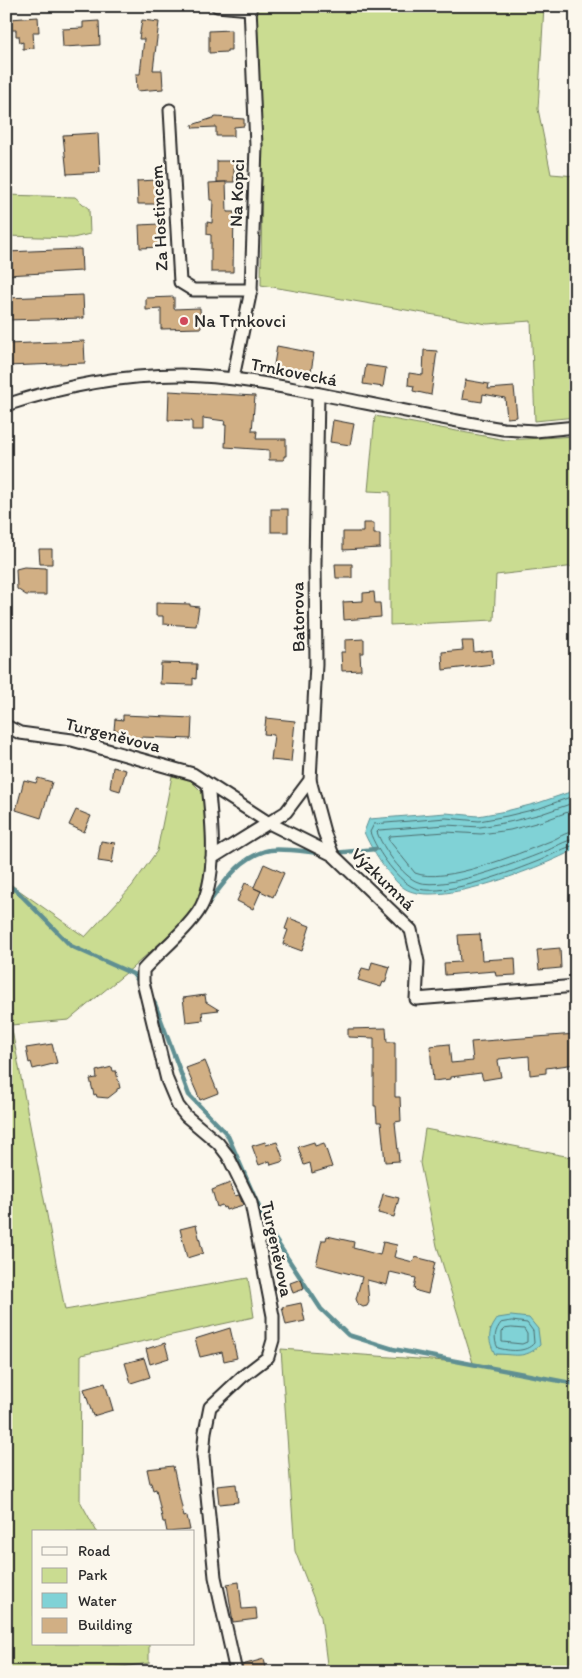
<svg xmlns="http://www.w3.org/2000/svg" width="582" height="1678" viewBox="0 0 582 1678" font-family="Itim,sans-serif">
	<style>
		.green { fill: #cadc91; stroke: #7a845e; fill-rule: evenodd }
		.water { fill: #80d2d6; stroke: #5e8f92 }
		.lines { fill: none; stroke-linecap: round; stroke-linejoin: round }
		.shore { stroke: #4d6e6f; stroke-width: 1 }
		.stream { stroke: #5e8f92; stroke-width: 4.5 }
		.building { fill: #d1af84; stroke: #2b2b2b }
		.street-casing { stroke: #2b2b2b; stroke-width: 15 }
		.street { stroke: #fbf7ec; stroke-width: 11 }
		.poi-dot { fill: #d1495b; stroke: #fbf7ec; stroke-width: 2 }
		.labels { text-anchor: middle; stroke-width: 5; stroke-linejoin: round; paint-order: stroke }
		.street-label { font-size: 18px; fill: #2b2b2b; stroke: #fbf7ec }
		.poi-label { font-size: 18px; fill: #2b2b2b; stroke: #fbf7ec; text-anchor: start }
	</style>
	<rect width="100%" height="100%" fill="#fbf7ec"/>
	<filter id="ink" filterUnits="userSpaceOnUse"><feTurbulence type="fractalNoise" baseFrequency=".02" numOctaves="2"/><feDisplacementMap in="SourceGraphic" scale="10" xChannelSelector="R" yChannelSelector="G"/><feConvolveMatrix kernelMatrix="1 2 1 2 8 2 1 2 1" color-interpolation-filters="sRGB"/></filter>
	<g filter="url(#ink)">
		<g class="green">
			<polygon points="256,6 544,6 538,109 551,174 576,176 576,274 569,277 569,291 576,291 576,417 535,421 531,321 487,324 261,285 262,149"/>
			<polygon points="6,195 75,197 89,209 90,234 73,238 6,236"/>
			<polygon points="375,416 506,440 576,436 576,566 496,575 494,620 390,625 390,492 368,491"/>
			<polygon points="172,776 189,779 205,795 208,859 197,903 179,926 132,968 69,1020 11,1025 65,1310 248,1278 254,1317 81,1355 80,1501 97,1532 34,1532 34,1644 149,1644 149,1663 89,1672 6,1672 6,881 85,937 132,886 157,851"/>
			<path d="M425,1129L576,1158V1672H328L321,1617L295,1551L281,1349L473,1363L437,1246L420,1163ZM490,1329L509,1354H495Z"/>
		</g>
		<g class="water">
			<path d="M576,790V849C544,866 436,910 404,888C389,878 371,849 364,832L369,819L446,813L478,816L506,811L538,803Z"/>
			<path d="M511,1316L529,1318L538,1329L540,1345C525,1360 514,1354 495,1354C487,1338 488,1332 498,1318Z"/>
		</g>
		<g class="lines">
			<g class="shore">
				<path d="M576,795L540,808L507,816L479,821L446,818L374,824L370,832C376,850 400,885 418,889C449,896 511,872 541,860C550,856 567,846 576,845"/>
				<path d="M576,802L541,814L509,822L480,827L446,825L379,830L377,832C382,847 403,877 418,882C445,891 516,863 544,852C554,848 565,840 576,839"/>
				<path d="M576,809L543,821L510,830L481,834L446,832L390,836L388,839L415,873C444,885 518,854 548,842C557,839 565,832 576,831"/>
				<path d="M512,1321L527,1323L533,1331L534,1343C526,1353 509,1351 498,1348C493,1339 495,1330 501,1323Z"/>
				<polygon points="512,1328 524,1329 527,1334 527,1342 522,1344 502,1342 502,1332 505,1329"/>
			</g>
			<g class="stream">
				<polyline points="334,853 376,849"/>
				<polyline points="6,885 17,891 71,946 133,974 141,984"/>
				<path d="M207,905C223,884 241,855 270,850C281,848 309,852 321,853"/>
				<polyline points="151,998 155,1004 189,1095 227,1134 269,1230 321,1309 348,1335 393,1349 576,1384"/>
			</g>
		</g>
		<g class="building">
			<polygon points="38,17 39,32 33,32 34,48 23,49 23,42 20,43 19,36 16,36 16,30 11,30 10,19"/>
			<polygon points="142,20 159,22 153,70 162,70 163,89 137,91 136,74 140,74 144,39 139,39"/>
			<polygon points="99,21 100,45 63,47 62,29 83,28 83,22"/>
			<polygon points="231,30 231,50 227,50 227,52 209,53 209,31"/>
			<polygon points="216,117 244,119 244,126 234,127 234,136 216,136 216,127 193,128 192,125"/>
			<polygon points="98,133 100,172 67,174 63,135"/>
			<rect x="217" y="161" width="17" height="21"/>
			<polygon points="158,180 159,204 138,204 137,181"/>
			<polygon points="226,182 227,212 234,212 233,272 211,272 211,235 207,234 207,222 212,223 213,200 210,200 209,183"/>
			<polygon points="160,224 161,247 140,248 139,225"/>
			<polygon points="81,249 82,271 6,275 6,252"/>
			<polygon points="83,295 84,318 6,320 6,298"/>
			<polygon points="174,297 174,309 200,308 201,328 161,329 161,309 146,310 146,298"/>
			<polygon points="84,341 85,363 6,366 6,344"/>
			<polygon points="277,346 314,353 310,378 273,371"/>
			<polygon points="424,350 437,351 431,395 413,391 414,386 408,385 409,373 423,375"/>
			<polygon points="366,365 386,368 383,387 363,384"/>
			<polygon points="465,380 489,384 488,389 514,387 517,417 507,418 505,398 483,394 482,402 462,399"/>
			<polygon points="169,391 255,396 252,431 257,431 256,439 286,439 286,456 284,456 284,460 269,460 269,450 225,447 226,425 224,425 225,421 203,418 203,430 192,430 192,421 168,420"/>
			<polygon points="333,420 354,424 350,445 330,442"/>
			<rect x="271" y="509" width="17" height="23"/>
			<polygon points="363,523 374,523 374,534 380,534 380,548 343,550 343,532 363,532"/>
			<polygon points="39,549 52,549 52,564 40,564"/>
			<polygon points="335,564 352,564 352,578 336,578"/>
			<polygon points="24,567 46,568 46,595 26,595 17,589 16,569"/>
			<polygon points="374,592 375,603 380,603 381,617 344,620 343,602 363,601 363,593"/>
			<polygon points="156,603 190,604 190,606 199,607 196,626 163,624 163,616 156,616"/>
			<polygon points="364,639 364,653 360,653 361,670 342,671 341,652 345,652 345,640"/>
			<polygon points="462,641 473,641 474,652 492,650 493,664 443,670 442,652 463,650"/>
			<polygon points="161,663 197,664 196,679 193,678 193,685 160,684"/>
			<polygon points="123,715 192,718 191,739 141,737 140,743 128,741 128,736 123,735 124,731 114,730 115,719 123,720"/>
			<polygon points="266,718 295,721 291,762 271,760 274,735 264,734"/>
			<polygon points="113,767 126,770 120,791 110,788"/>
			<polygon points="38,778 52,782 41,818 16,810 24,780 36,783"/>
			<polygon points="76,810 91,816 84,832 69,825"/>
			<polygon points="101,841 115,843 112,863 98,861"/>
			<polygon points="264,864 284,873 273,897 254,888 261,891 253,909 237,901 245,883 254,887"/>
			<polygon points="289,918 310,926 302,951 283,944 288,930 285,929"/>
			<polygon points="480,934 482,960 515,958 516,975 496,976 495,971 445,975 444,963 460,962 458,935"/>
			<polygon points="560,948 561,968 539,970 537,950"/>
			<polygon points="372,962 390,967 385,983 383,982 381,987 358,980 362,968 370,970"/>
			<polygon points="205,995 206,1002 219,1010 202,1012 203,1020 186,1022 183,998"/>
			<polygon points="386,1028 387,1042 395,1042 395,1097 400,1097 401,1121 395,1122 399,1161 385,1162 381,1122 377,1122 376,1106 374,1106 374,1038 348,1037 348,1029"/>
			<polygon points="576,1034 576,1064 546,1068 546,1073 530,1075 529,1056 499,1059 498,1061 501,1077 483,1080 481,1073 451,1077 451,1079 433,1081 430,1046 449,1044 451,1063 473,1061 471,1042"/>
			<polygon points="52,1044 57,1063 33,1069 31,1062 29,1063 26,1048"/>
			<polygon points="205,1061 218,1093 200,1100 186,1068"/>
			<polygon points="112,1067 113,1071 116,1071 120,1088 117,1089 117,1091 108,1098 97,1097 96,1094 94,1095 90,1079 97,1078 96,1071"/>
			<polygon points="265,1142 266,1145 277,1142 284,1161 271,1165 270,1161 259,1165 252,1146"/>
			<polygon points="314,1142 315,1146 324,1143 332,1167 312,1173 310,1163 304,1165 298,1147"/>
			<polygon points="230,1183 235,1196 239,1195 243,1205 226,1210 225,1207 223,1208 222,1205 217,1207 212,1190"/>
			<polygon points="383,1194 399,1198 394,1217 378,1213"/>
			<polygon points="196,1225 203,1253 187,1258 180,1229"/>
			<polygon points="327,1236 354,1242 353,1248 380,1255 383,1242 397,1245 394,1257 413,1262 415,1257 435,1262 428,1294 417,1291 414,1288 416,1278 390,1272 387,1285 367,1280 369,1302 367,1306 363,1307 358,1304 356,1299 362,1277 316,1265 322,1240 326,1240"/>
			<polygon points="301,1279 304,1289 293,1293 290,1283"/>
			<polygon points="301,1303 305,1321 286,1325 282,1307"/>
			<polygon points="230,1328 237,1358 224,1361 222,1352 200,1357 195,1339"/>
			<polygon points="165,1343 169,1358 150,1364 146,1349"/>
			<polygon points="144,1358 150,1377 131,1383 125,1363"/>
			<polygon points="105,1383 113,1410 93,1416 84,1389"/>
			<polygon points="173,1466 184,1517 187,1516 190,1530 167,1532 165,1522 163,1522 156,1489 153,1490 151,1483 150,1483 147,1469"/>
			<polygon points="236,1484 238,1502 219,1504 217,1486"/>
			<polygon points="239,1582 242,1609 256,1608 257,1619 233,1622 227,1584"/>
			<polygon points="264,1659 267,1672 243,1672 242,1665"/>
		</g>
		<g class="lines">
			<defs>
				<g id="street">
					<polyline points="217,6 250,9"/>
					<polyline points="170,110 180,282 193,290 251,290"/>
					<polyline points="233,378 251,290 256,146 250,6"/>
					<path d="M6,405C63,386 121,375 181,375C229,376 274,385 320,394C381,406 442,419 503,429L535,431L576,427"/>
					<polyline points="6,726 20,733 72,740 193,774 269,823 333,855 411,930 418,962 416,999 576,986"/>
					<polyline points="310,780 324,832 333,855"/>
					<path d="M208,785C212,820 219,881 198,912C183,934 161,950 143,970V982L167,1080L178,1106L186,1116L218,1143L228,1156L251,1203L273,1316V1340L268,1357L242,1377L210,1407L205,1432L203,1456L215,1577L236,1672"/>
					<polyline points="212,858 286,812 310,780 316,664 315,564 318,394"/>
				</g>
			</defs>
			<use href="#street" class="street-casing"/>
			<use href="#street" class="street"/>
		</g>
	</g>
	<circle class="poi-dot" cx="184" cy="321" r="5"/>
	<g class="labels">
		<g class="street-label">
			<text transform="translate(237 193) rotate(-88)" y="6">Na Kopci</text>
			<text transform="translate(159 218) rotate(-93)" y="6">Za Hostincem</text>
			<text transform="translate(294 372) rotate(11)" y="6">Trnkovecká</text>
			<text transform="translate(298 617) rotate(-91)" y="6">Batorova</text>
			<text transform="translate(113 735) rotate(14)" y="6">Turgeněvova</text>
			<text transform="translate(383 879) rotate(44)" y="6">Výzkumná</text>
			<text transform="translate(277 1249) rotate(78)" y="6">Turgeněvova</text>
		</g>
		<g class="poi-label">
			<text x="194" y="327">Na Trnkovci</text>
		</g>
	</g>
	<rect width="582" height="1678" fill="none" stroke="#fbf7ec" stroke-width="25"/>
	<rect x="12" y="12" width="557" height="1653" fill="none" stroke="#2b2b2b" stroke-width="2" filter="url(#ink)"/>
	<rect x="32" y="1530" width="162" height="115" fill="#fbf7ec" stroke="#a8a59f"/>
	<rect x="42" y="1547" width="25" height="8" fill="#fbf7ec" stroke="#a8a59f"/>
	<text x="78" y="1556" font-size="15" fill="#2b2b2b">Road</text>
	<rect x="42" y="1568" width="25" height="15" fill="#cadc91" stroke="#a8a59f"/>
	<text x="78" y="1580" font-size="15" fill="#2b2b2b">Park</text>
	<rect x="42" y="1593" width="25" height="15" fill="#80d2d6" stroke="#a8a59f"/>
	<text x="78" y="1606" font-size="15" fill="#2b2b2b">Water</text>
	<rect x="42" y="1618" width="25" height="15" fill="#d1af84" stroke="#a8a59f"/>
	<text x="78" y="1630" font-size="15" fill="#2b2b2b">Building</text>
</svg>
